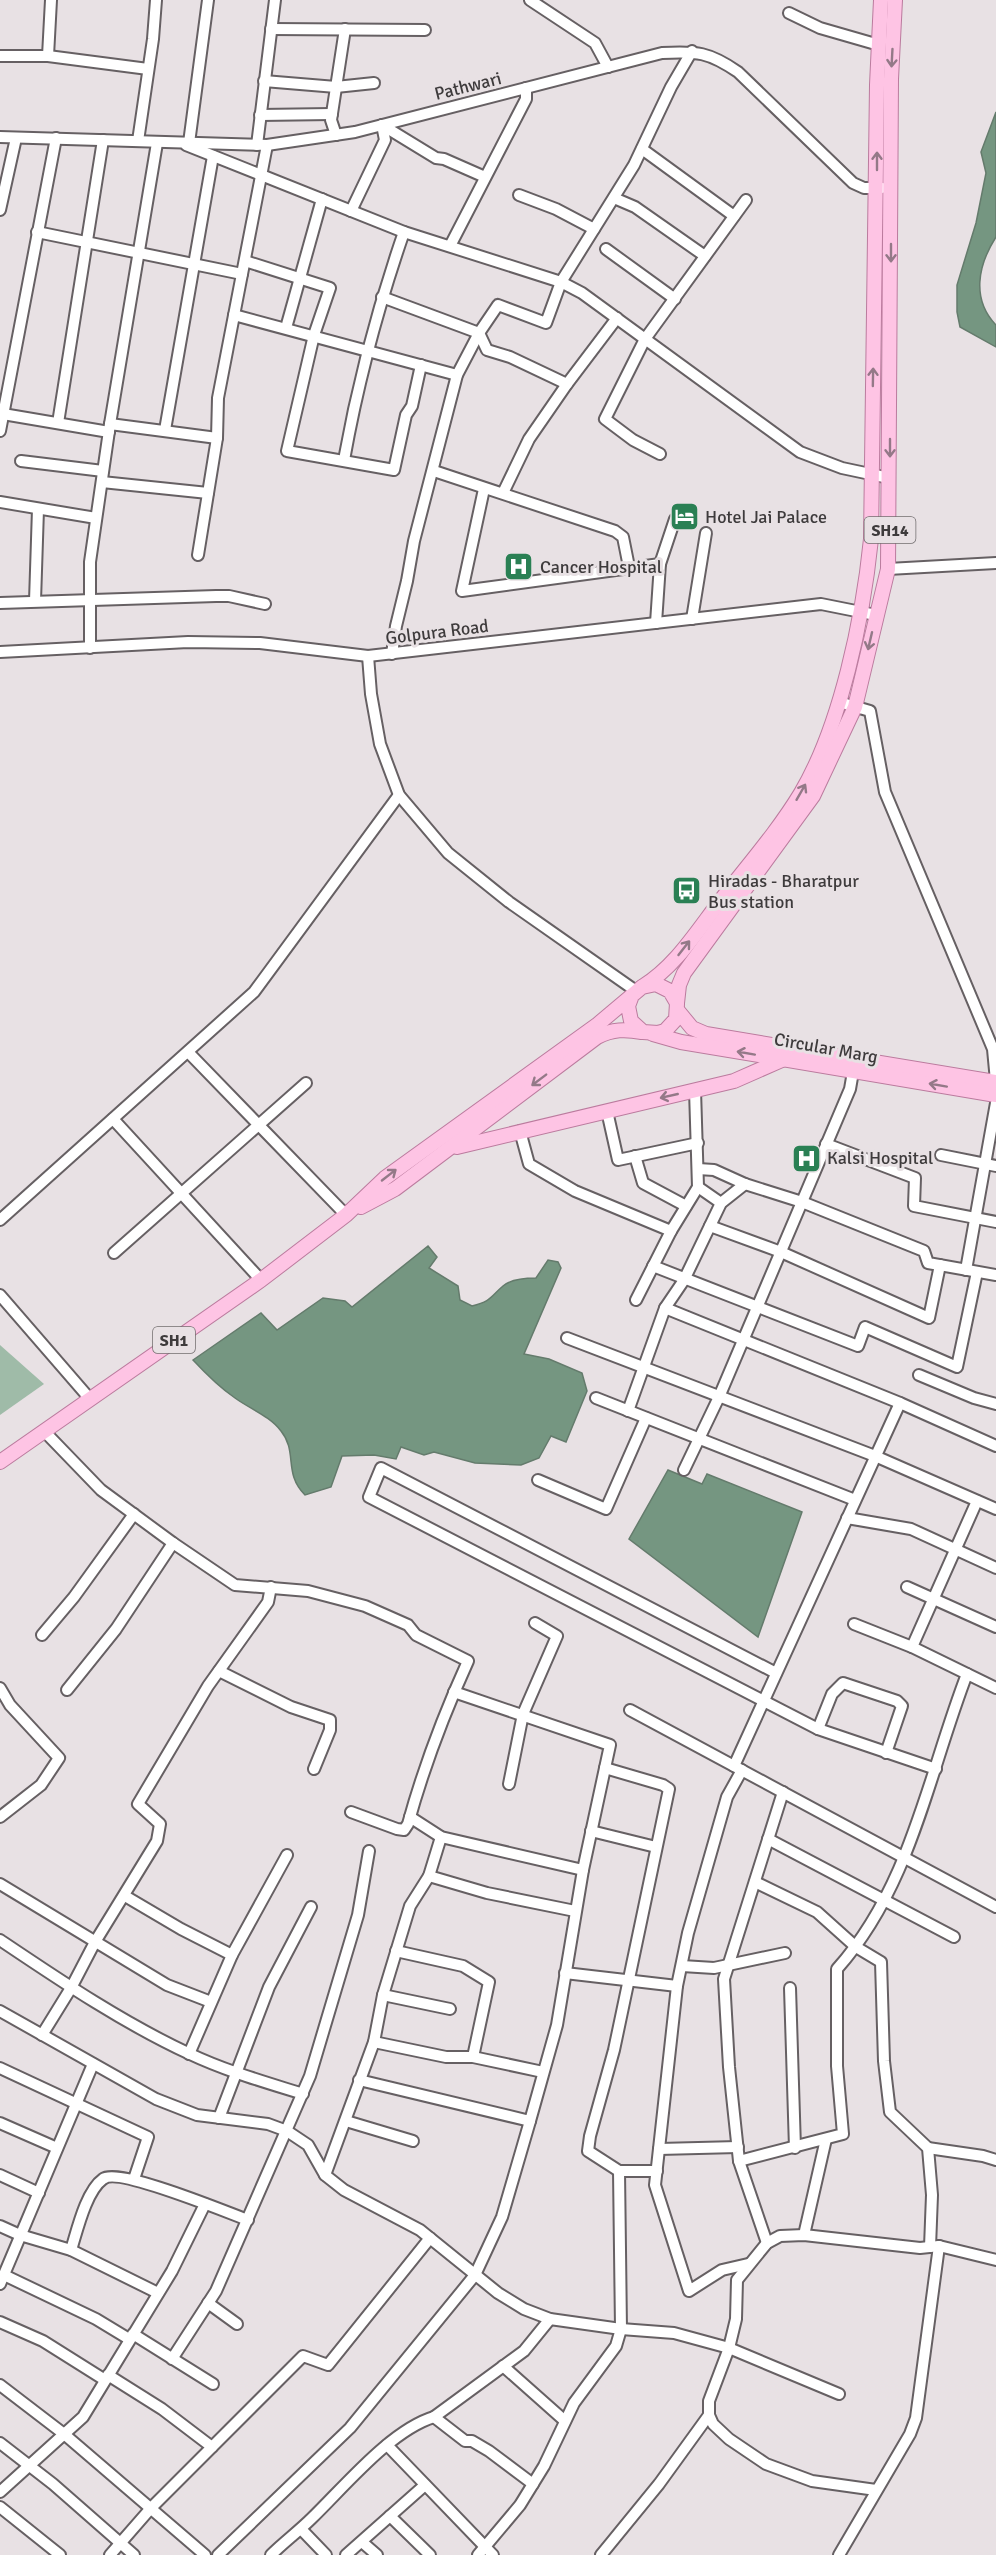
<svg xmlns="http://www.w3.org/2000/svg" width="996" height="2555" viewBox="0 0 996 2555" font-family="Signika,sans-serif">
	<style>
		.green { fill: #9fbba8 }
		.water { fill: #759681; stroke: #647b6c; stroke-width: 1.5 }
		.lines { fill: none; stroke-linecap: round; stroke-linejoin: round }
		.minor-casing { stroke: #666063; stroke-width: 14 }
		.major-casing { stroke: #bb7b9e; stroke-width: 16 }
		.minor { stroke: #fff; stroke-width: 10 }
		.major { stroke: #fec4e4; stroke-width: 14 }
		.oneway { stroke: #947988 }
		.labels { text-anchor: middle; stroke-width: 6; stroke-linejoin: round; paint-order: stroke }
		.shield { fill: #e8e1e4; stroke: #716d6e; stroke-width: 1.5 }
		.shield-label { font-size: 16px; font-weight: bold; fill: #3e3b3c }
		.street-label { font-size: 18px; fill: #3e3b3c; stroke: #e8e1e4 }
		.poi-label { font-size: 18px; fill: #3e3b3c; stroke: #e8e1e4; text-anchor: start }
	</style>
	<rect width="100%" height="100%" fill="#e8e1e4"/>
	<polygon class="green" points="0,1345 44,1384 0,1415"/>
	<g class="water">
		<path d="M996,112V237C978,265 971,299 996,325V347L960,327L957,312V285L976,223L986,173L981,152Z"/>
		<path d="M428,1246L437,1257L429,1268L458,1286L460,1300L472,1306C492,1301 490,1297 503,1286C511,1279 526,1278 536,1278L548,1260L558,1262L561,1268L524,1354L549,1359L582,1373L587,1391L566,1442L551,1436L539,1458L521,1465L475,1463L434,1452L424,1455L401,1447L396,1459L374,1455L342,1456L331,1487L305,1495C283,1473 298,1452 281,1431C270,1416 250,1409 235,1398C219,1387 206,1374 193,1360L261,1313L277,1330L323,1298L345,1301L352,1307Z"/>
		<polygon points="668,1470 702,1484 707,1474 802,1512 758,1637 629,1539"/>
	</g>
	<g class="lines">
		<defs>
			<g id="minor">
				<polyline points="530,0 595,43 608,67"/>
				<polyline points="789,13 820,28 879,45"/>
				<polyline points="271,29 425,30"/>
				<polyline points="0,56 48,56 148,69"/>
				<polyline points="48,56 51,0"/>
				<polyline points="264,81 336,87 374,83"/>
				<polyline points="260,115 332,114"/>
				<polyline points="382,125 436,158 444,159 485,177"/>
				<polyline points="336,135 331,120 345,29"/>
				<path d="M0,137L267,145L355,132L662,53C697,51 709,52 738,72L853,183L864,188H882"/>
				<polyline points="138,141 153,39 156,0"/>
				<polyline points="189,143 208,0"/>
				<polyline points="186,145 404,232 561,282 582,293 800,452 842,468 889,478"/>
				<polyline points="257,145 275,0"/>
				<polyline points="642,149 734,216"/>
				<polyline points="519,195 556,209 594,229"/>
				<polyline points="614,198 635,207 705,256"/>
				<polyline points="0,210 16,138"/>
				<polyline points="351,211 385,140 382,125"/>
				<polyline points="37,232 242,274"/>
				<polyline points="450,246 526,99 526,88"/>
				<polyline points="606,249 675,299"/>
				<polyline points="245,261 330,288 314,335 287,451 394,470 406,415 412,406 421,365"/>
				<polyline points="382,297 479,333 487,350 510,357 567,384"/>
				<polyline points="234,315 457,375"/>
				<polyline points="286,328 322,199"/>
				<polyline points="3,414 109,432"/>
				<polyline points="58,423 103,140"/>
				<polyline points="110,424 217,438"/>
				<polyline points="165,430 213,156"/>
				<polyline points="0,431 56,138"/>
				<polyline points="660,454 633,440 605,419 645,339 746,200"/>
				<path d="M344,460C358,382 378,307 404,232"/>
				<polyline points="21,461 103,471"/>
				<polyline points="434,471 615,531 623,537 629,567"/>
				<polyline points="102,482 208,493"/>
				<polyline points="484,489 462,591 660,564 656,623"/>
				<polyline points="503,493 529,439 567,384 617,318"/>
				<polyline points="0,502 96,518"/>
				<polyline points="198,555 217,438 218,398 267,145"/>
				<polyline points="660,564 675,519"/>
				<polyline points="888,569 996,563"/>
				<polyline points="35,601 38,509"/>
				<polyline points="0,603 216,596 229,596 265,604"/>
				<polyline points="692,619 706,533"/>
				<polyline points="90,648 90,562 110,424 157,143"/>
				<polyline points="0,652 188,642 260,643 368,656 821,604 876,615"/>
				<polyline points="392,654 396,626 407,581 414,541 457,375 479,333 498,305 546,323 561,282 634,165 671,87 692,51"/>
				<polyline points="368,656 371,694 380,744 399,795 448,853 509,902 636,991"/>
				<polyline points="839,702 870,711 885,792 993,1049 996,1081"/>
				<polyline points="188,1052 346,1215"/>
				<polyline points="607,1111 618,1160 698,1143"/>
				<polyline points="113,1119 261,1280"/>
				<polyline points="520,1131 529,1164 575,1191 671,1231"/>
				<polyline points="826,1144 915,1178 914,1206 996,1222"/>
				<polyline points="941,1155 996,1166"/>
				<polyline points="635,1156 643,1183 686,1206"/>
				<polyline points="698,1169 714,1170 745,1184 802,1202 924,1251 928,1263 996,1275"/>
				<polyline points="698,1187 721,1203"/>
				<polyline points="0,1220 254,992 399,795"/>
				<polyline points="710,1226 781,1252 929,1318 940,1265"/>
				<polyline points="114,1253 306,1083"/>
				<polyline points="653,1266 858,1346 865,1327 957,1367 977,1272"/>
				<polyline points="966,1270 996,1103"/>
				<polyline points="0,1295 90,1399"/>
				<polyline points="636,1300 671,1231 698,1187 695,1090"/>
				<polyline points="665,1308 900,1403 996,1446"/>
				<polyline points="567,1338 875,1456 996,1509"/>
				<polyline points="919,1375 974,1398 996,1404"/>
				<polyline points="596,1398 855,1500"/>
				<polyline points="628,1411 665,1308 684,1280 721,1203 745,1184"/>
				<path d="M44,1431L101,1490L173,1543L235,1585L308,1591L365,1606L408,1625L416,1635L468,1661C443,1716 424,1766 408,1824L404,1830L397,1829L351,1812"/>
				<polyline points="684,1470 719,1397 850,1089 854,1066"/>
				<polyline points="538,1480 606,1509 646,1418"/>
				<polyline points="847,1518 911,1529 996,1568"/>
				<polyline points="907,1587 996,1627"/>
				<polyline points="854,1624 912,1647 996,1688"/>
				<polyline points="42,1635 74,1597 134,1514"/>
				<polyline points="912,1647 977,1501"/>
				<polyline points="219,1671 291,1707 330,1720 330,1730 314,1769"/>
				<polyline points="776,1673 381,1468 369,1497 818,1729 936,1769"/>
				<polyline points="0,1688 10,1705 59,1758 41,1785 0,1817"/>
				<polyline points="67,1690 116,1629 173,1543"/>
				<polyline points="630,1710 996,1907"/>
				<polyline points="818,1729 832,1694 843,1683 897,1701 902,1706 886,1753"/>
				<polyline points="734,1766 900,1403"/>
				<polyline points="605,1768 663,1785 669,1789 614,2050 590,2136 588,2151 619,2171 657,2171"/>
				<polyline points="742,1770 727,1797 688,1933 677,1986 655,2185 689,2291 722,2270 748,2264"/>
				<polyline points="509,1784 523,1714 557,1636 535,1623"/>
				<polyline points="410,1817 441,1837 583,1870 610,1745 454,1692"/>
				<polyline points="591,1831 656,1847"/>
				<polyline points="768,1839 954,1937"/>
				<polyline points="429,1876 487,1893 575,1911"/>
				<polyline points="755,1882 817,1912 856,1947 881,1962 884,2061 890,2112 928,2148 932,2195 930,2247"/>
				<polyline points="0,1884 167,1985 211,2002"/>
				<polyline points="125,1896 181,1929 232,1955"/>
				<path d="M0,1940C61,1981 123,2023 190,2054C226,2071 265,2082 303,2094"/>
				<polyline points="396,1951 463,1966 489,1982 473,2057"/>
				<polyline points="682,1966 714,1968 785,1953"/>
				<polyline points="565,1973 677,1986"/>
				<polyline points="790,1988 795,2148"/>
				<polyline points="383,1995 450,2009"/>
				<polyline points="0,2011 156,2099 197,2115 268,2124 287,2131 308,2145 325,2175 344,2190 420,2230 498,2293 524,2309 550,2319 621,2329 674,2333 729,2348 839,2394"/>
				<polyline points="42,2035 71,1988 95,1942 157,1841 160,1824 138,1804 208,1686 268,1602 271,1587"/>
				<polyline points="374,2042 446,2057 473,2057 543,2072"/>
				<polyline points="189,2054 232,1955 287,1855"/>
				<polyline points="0,2068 148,2137 134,2179"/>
				<polyline points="359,2080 530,2121 557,2025 583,1870"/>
				<polyline points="219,2118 269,1987 311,1907"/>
				<polyline points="346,2121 413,2141"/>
				<polyline points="0,2123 57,2148"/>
				<polyline points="928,2148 983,2156 996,2160"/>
				<polyline points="659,2149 738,2147"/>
				<path d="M739,2161L843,2134L837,2066V1969C911,1886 928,1775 967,1674"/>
				<polyline points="0,2175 39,2193"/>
				<polyline points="325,2175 374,2042 383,1995 410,1906 429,1876 441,1837"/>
				<polyline points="0,2226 20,2235 71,2250 158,2293"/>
				<polyline points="804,2235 826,2139"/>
				<polyline points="767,2243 739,2161 729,2067 724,1979 783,1792"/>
				<path d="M71,2250C77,2231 86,2191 103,2179C118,2167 226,2212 248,2220"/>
				<polyline points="4,2275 96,2319 129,2339"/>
				<polyline points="0,2284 93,2064"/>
				<polyline points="208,2303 237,2324"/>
				<polyline points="0,2322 43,2341 105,2380"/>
				<polyline points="133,2334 213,2384"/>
				<polyline points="172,2359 216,2291 310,2076 358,1915 369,1851"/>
				<polyline points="503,2366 565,2421"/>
				<polyline points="108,2375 162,2409 212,2447 151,2508 110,2555"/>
				<polyline points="0,2385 64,2434 205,2555"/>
				<polyline points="434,2417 465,2441 472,2441 489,2451 533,2484"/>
				<polyline points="0,2443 53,2484 134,2555"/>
				<polyline points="387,2445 493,2555"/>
				<polyline points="212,2447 303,2356 328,2365 430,2238"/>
				<polyline points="876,2490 812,2481 766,2464 729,2439 713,2424 709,2415 709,2401 729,2348 736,2319 737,2280 767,2243 780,2236 804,2235 920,2248 939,2246 996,2260"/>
				<polyline points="0,2492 83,2417 172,2271 205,2204"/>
				<polyline points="0,2507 60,2555"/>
				<polyline points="390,2516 430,2555"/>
				<polyline points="301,2529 326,2555"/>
				<polyline points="362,2542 377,2555"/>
				<polyline points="218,2555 350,2428 475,2275 502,2217 530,2121"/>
				<path d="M271,2555C284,2542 299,2531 312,2518C345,2486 391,2430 434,2417L524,2351L550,2319"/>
				<polyline points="346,2555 425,2485"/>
				<polyline points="478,2555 520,2505 544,2466 574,2403 616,2346 621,2329 619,2171"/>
				<polyline points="601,2555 659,2484 709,2415"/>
				<polyline points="839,2555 910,2434 916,2418 939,2246"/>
			</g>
			<g id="major">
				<path d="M642,987C676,966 697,931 721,900C748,865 778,831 801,793C841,725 863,618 871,539L877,85L881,0"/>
				<polyline points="677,1003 679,985 684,973 813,796 855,707 888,569 891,79 895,0"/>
				<polyline points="678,1011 692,1028 706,1034 996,1082"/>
				<polyline points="653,1034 681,1042 996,1095"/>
				<polyline points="457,1147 734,1081 784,1059"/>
				<path d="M361,1207L395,1189L597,1037C613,1029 625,1029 642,1032"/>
				<polyline points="0,1462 261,1280 346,1215 385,1178 597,1025 642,987 656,984 670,991 677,1003 676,1019 665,1031 658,1033 643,1032 631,1021 628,1006 631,998"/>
			</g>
		</defs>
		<use href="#minor" class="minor-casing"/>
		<use href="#major" class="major-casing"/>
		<use href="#minor" class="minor"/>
		<use href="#major" class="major"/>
	</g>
	<defs><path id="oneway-shaft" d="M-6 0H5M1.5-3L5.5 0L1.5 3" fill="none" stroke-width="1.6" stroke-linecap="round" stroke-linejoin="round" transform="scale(1.5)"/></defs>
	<g class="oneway">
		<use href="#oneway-shaft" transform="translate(892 58) rotate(93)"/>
		<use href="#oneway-shaft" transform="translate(877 161) rotate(-90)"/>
		<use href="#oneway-shaft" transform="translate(891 253) rotate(90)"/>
		<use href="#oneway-shaft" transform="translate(873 377) rotate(-89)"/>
		<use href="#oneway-shaft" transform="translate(890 448) rotate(90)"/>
		<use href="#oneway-shaft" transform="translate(870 641) rotate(103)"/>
		<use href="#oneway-shaft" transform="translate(801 792) rotate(-60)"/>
		<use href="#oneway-shaft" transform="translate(684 948) rotate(-52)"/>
		<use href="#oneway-shaft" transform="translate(746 1053) rotate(-170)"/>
		<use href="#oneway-shaft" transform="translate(539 1080) rotate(143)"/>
		<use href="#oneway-shaft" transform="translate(938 1085) rotate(-170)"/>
		<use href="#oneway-shaft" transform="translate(669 1096) rotate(167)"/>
		<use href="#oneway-shaft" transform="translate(389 1175) rotate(-38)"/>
	</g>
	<defs>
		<symbol id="hotel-square" viewBox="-11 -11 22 22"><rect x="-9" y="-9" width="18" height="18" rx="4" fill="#2a8054" stroke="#e8e1e4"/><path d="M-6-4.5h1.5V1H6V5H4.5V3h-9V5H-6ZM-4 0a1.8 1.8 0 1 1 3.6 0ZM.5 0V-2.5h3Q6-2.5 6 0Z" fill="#fff"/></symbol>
		<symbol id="hospital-square" viewBox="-11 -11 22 22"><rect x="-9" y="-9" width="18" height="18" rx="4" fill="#2a8054" stroke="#e8e1e4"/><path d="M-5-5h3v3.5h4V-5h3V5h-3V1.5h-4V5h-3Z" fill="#fff"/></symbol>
		<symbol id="bus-square" viewBox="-11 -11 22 22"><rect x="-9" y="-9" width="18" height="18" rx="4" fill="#2a8054" stroke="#e8e1e4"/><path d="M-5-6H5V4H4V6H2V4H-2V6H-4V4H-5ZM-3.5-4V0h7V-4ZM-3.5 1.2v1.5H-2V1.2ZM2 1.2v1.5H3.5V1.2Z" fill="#fff"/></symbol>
	</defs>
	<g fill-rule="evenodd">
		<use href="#hotel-square" x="668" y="500" width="33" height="33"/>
		<use href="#hospital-square" x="502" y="550" width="33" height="33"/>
		<use href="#bus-square" x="670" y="874" width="33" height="33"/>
		<use href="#hospital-square" x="790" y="1142" width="33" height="33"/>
	</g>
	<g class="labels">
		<g class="shield">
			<rect x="864.5" y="517" width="51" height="26" rx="4.5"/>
			<rect x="153" y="1327" width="42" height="26" rx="4.5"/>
		</g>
		<g class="shield-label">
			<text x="890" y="536">SH14</text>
			<text x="174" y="1346">SH1</text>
		</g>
		<g class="street-label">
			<text transform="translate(468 86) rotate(-14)" y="6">Pathwari</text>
			<text transform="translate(437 632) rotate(-7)" y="6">Golpura Road</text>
			<text transform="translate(826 1048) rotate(10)" y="6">Circular Marg</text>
		</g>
		<g class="poi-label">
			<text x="705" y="523">Hotel Jai Palace</text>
			<text x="540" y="573">Cancer Hospital</text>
			<text x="708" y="887">Hiradas - Bharatpur<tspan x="708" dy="21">Bus station</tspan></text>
			<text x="827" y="1164">Kalsi Hospital</text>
		</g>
	</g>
</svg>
